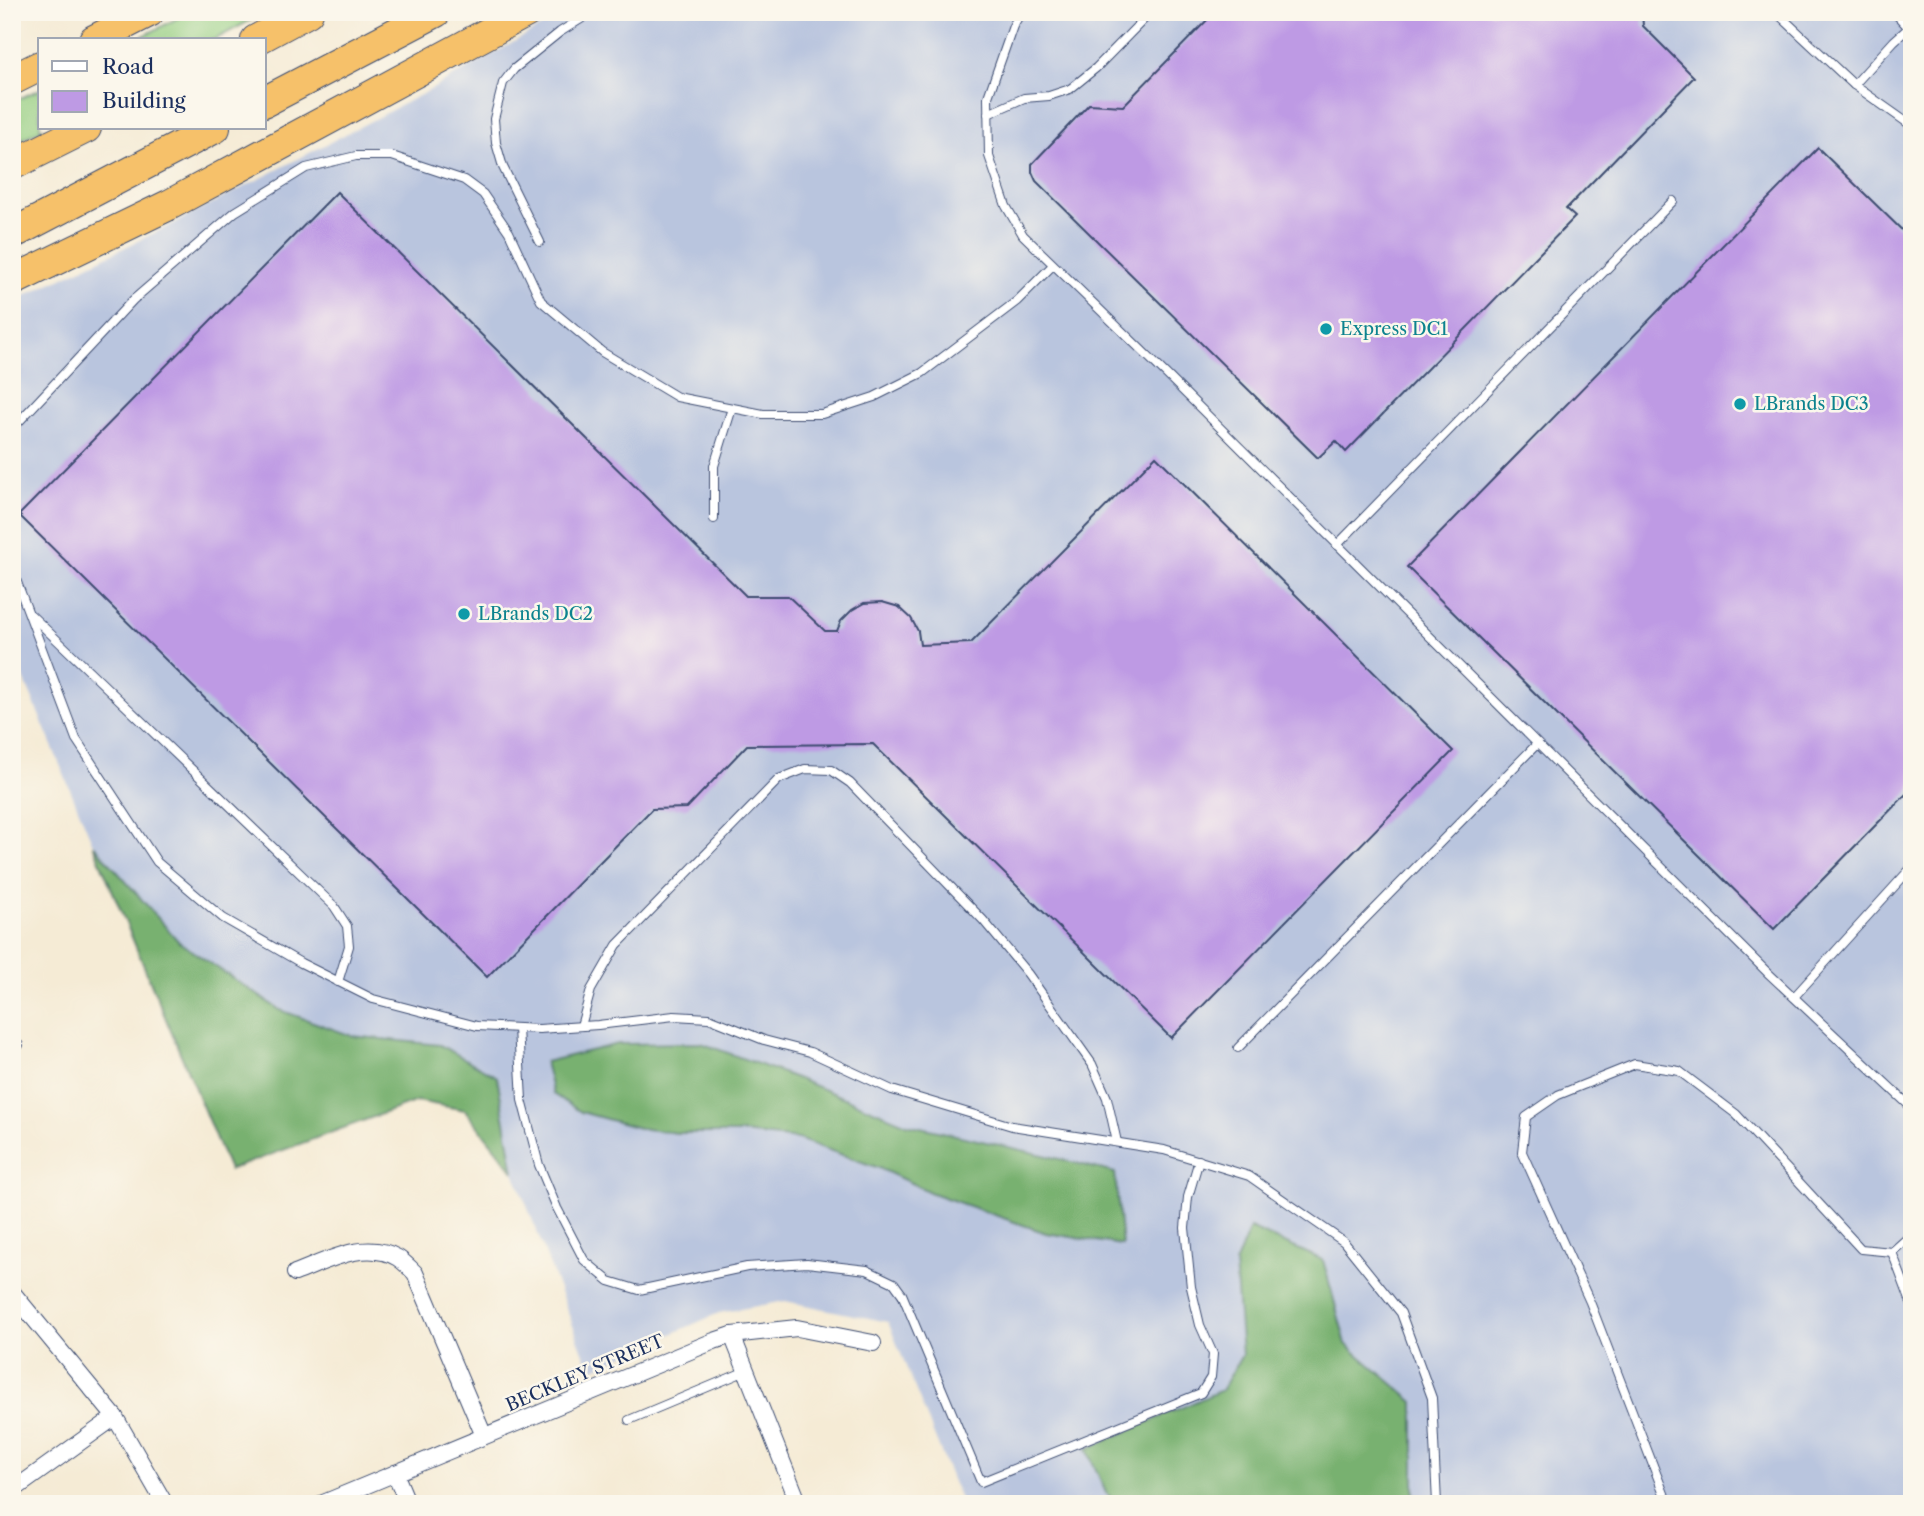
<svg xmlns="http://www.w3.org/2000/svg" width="1924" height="1516" viewBox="0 0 1924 1516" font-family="'Libre Caslon Text',serif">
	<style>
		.industrial { fill: #b9c5de }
		.green { fill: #95ce81; stroke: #587e70; stroke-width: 2 }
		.forest { fill: #78b16f; stroke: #4a7066; stroke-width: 2 }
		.building { fill: #be9ae4 }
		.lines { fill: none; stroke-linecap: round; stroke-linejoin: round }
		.service-casing { stroke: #3c4b70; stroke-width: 10 }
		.minor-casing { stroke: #3c4b70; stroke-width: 18 }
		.motorway-casing { stroke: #3c4b70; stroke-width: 32 }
		.service { stroke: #fff; stroke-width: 8 }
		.minor { stroke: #fff; stroke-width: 16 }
		.motorway { stroke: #f6c16b; stroke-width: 30 }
		.culture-dot { fill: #0f9aa8; stroke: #fbf7ec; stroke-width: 2.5 }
		.labels { text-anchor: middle; stroke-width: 5; stroke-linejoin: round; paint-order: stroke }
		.culture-label { font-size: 18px; fill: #0d838f; stroke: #fbf7ec; text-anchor: start }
		.street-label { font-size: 18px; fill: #1b2f5e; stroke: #fbf7ec }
	</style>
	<rect width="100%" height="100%" fill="#fbf7ec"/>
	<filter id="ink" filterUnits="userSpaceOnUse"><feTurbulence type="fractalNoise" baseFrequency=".0143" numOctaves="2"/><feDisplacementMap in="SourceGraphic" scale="14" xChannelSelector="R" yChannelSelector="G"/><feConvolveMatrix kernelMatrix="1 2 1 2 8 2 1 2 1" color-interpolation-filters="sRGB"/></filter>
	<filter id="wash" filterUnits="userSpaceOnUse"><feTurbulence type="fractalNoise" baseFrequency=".00686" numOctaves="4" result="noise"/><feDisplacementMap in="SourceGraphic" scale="28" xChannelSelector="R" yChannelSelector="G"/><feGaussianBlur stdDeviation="1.57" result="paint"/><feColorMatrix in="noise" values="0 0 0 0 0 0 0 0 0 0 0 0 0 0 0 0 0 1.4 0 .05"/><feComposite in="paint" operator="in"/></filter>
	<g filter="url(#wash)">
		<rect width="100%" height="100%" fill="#f5ebd5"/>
		<polygon class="industrial" points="566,12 1912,12 1912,1504 1414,1504 1414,1402 1346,1344 1323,1260 1235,1264 1242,1355 1222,1390 1087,1449 1106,1493 1118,1504 962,1504 888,1322 785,1301 719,1313 590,1370 514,1172 497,1078 440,1045 352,1036 280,1010 179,942 93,844 12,650 12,302 169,226 434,88"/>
		<g class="green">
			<polygon points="189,12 266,12 214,40 136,40"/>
			<polygon points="40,89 40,128 45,128 12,144 12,102"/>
		</g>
		<g class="forest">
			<polygon points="93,844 179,942 280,1010 352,1036 440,1045 497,1077 514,1172 465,1110 417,1101 229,1170"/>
			<polygon points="701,1043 796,1078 907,1124 1052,1157 1115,1173 1122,1245 1046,1233 932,1193 879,1168 798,1139 742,1133 677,1133 639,1128 581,1112 553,1094 545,1062 618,1044"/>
			<polygon points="1250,1228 1323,1260 1346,1344 1414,1402 1414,1504 1118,1504 1106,1493 1087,1449 1222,1390 1242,1355 1235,1264"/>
		</g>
		<g id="blocks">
			<g class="building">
				<polygon points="1215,12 1642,12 1643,26 1694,77 1566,209 1575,217 1346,452 1336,441 1318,458 1036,181 1032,172 1032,164 1089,104 1123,106"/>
				<polygon points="1818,148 1912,240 1912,788 1774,929 1407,567"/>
				<polygon points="337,192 746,596 788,596 825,631 837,631 841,621 852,610 864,603 882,602 899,607 911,618 918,631 920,645 971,643 1156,456 1453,751 1171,1038 873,744 747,745 687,808 652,809 487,977 19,515"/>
			</g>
		</g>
	</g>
	<g filter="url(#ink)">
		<use href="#blocks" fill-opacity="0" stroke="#3c4b70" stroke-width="2"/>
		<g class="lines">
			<defs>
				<g id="service">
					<polyline points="1021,12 1013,26 988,97 989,156 1006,206 1023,235 1166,374 1767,972 1912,1108"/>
					<polyline points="1776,12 1854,85 1912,126"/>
					<polyline points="1894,12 1912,31"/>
					<polyline points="1854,85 1894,41 1912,25"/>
					<polyline points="988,114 1024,98 1049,96 1070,89 1096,68 1151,12"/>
					<polyline points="540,242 503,167 496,143 494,119 503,83 514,69 560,32 592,12"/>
					<polyline points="12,429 133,300 235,212 306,168 356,156 392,156 464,180 483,194 509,232 541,301 602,352 677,397 763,414 822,414 874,397 922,373 1017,301 1053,265"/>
					<polyline points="714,519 714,466 732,408"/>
					<polyline points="1337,545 1673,201"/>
					<polyline points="12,569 76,739 157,862 223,918 301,963 373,999 477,1026 539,1029 598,1025 674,1016 709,1018 764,1040 810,1052 892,1090 1012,1126 1164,1150 1249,1176 1344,1242 1401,1313 1432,1398 1437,1504"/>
					<polyline points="31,615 334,906 347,926 349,946 338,982"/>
					<polyline points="1794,997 1912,867"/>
					<polyline points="581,1026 591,990 617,945 779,779 805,769 831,770 850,783 983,920 1028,974 1092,1064 1107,1098 1117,1142"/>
					<polyline points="518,1028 522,1100 539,1165 557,1208 584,1260 609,1281 639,1290 747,1267 807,1263 867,1270 894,1283 902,1294 981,1482 1201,1393 1211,1377 1213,1354 1200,1325 1191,1287 1185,1228 1188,1197 1199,1160"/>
					<polyline points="12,1042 19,1045"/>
					<polyline points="1238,1048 1537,744"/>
					<polyline points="1892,1252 1912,1305"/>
					<polyline points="629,1420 746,1371"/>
					<polyline points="1668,1504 1590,1302 1522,1152 1526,1117 1558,1095 1635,1064 1679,1071 1736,1114 1861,1249 1892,1252 1912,1234"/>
				</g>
				<g id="minor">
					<path d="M295,1273C327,1261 365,1239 398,1258C404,1262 410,1268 415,1273L484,1436"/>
					<polyline points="12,1292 115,1417 165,1504"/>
					<polyline points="732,1335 799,1504"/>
					<polyline points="395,1473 408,1504"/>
					<polyline points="12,1491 115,1417"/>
					<polyline points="321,1504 714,1341 732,1335 797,1328 873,1343"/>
				</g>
				<g id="motorway">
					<polyline points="94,40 149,12"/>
					<polyline points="256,40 308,12"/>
					<polyline points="12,80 40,66"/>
					<polyline points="264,102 436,12"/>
					<polyline points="12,165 86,128"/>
					<polyline points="12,234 215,128"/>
					<polyline points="12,281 169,205 527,12"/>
				</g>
			</defs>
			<use href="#service" class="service-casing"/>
			<use href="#minor" class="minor-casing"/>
			<use href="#motorway" class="motorway-casing"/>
			<use href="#service" class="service"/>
			<use href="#minor" class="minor"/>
			<use href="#motorway" class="motorway"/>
		</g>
	</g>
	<g class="culture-dot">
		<circle cx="1326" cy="329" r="7"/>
		<circle cx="1740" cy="404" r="7"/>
		<circle cx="464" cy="614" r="7"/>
	</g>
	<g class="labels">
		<g class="culture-label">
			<text x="1340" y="335">Express DC1</text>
			<text x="1754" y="410">LBrands DC3</text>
			<text x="478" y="620">LBrands DC2</text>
		</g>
		<g class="street-label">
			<text transform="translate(585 1373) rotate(-23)" y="6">BECKLEY STREET</text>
		</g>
	</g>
	<rect width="1924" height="1516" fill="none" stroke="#fbf7ec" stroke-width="42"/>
	<rect x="38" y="38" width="228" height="91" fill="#fbf7ec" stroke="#a1a7b3" stroke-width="2"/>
	<rect x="52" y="61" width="35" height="10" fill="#ffffff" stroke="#a1a7b3" stroke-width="2"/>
	<text x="102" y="74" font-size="21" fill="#1b2f5e">Road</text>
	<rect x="52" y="91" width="35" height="21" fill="#be9ae4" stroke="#a1a7b3" stroke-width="2"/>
	<text x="102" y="108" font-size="21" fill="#1b2f5e">Building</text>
</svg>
